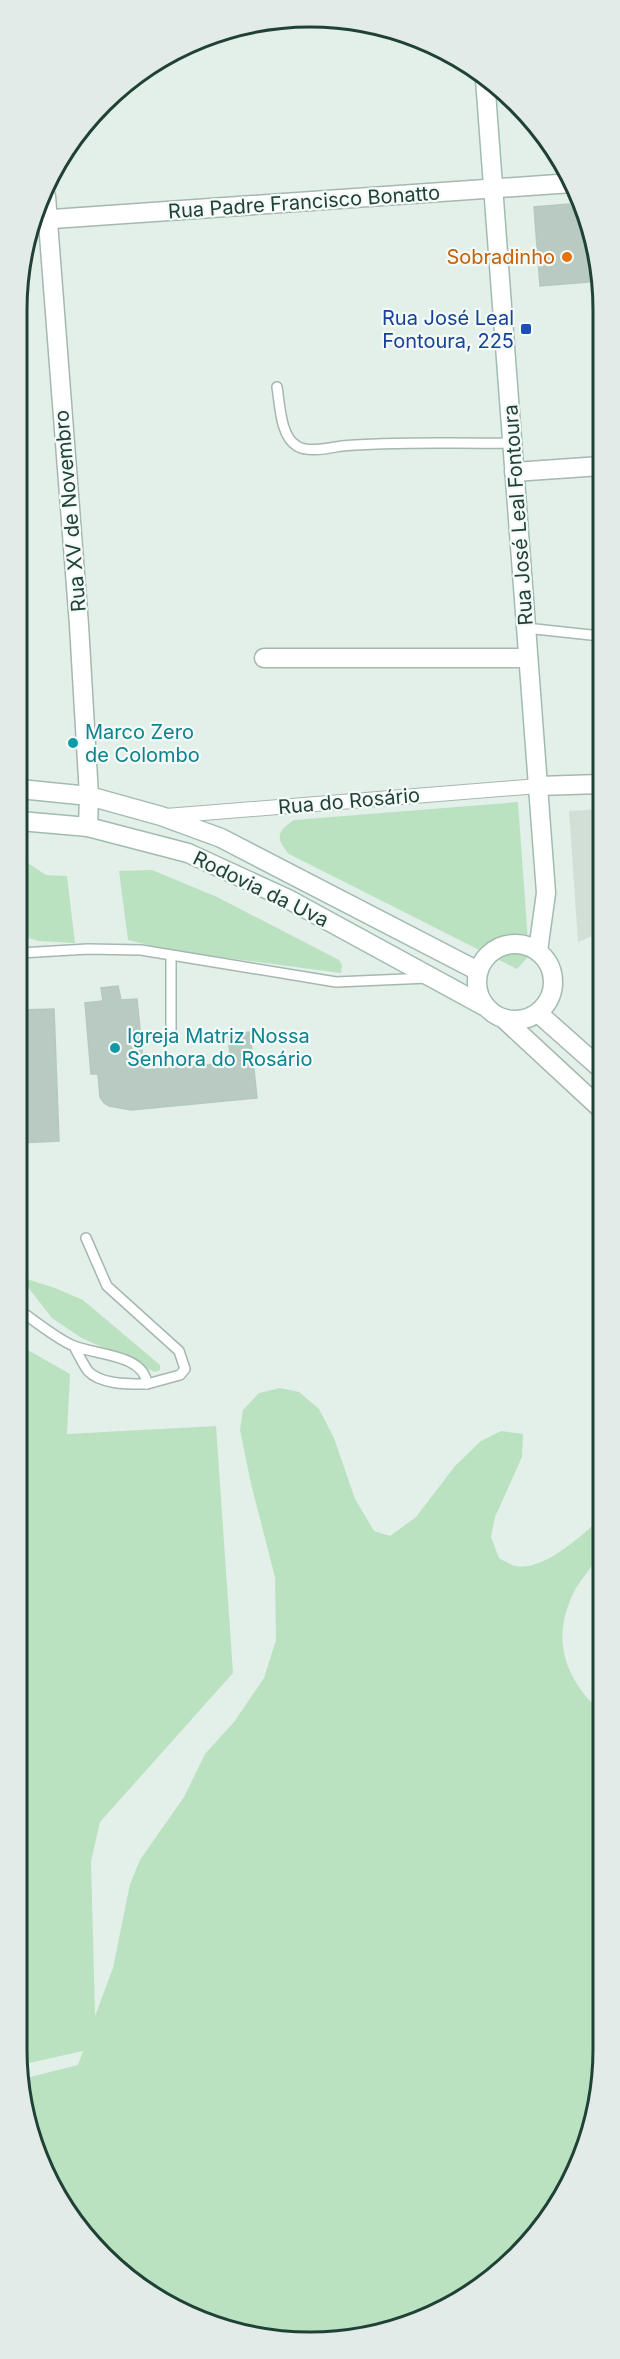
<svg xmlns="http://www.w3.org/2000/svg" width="620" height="2359" viewBox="0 0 620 2359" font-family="Inter,sans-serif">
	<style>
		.built { fill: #d1dfd7 }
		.green { fill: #bae2c1 }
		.building { fill: #b8cac1; stroke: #b5c9bf; stroke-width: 1.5 }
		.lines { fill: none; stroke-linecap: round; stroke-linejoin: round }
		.service-casing { stroke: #a5b8b0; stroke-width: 12 }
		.pedestrian-casing { stroke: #a5b8b0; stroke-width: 16 }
		.minor-casing { stroke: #a5b8b0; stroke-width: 21 }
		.tertiary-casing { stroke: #a5b8b0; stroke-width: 21 }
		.secondary-casing { stroke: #a0bcb0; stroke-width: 21 }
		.service { stroke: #fff; stroke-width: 9 }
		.pedestrian { stroke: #fff; stroke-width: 14 }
		.minor { stroke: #fff; stroke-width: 18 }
		.tertiary { stroke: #fff; stroke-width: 18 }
		.secondary { stroke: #fff; stroke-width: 18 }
		.food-dot { fill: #e8710a; stroke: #f4faf7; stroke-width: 2 }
		.transit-dot { fill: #1a4fb4; stroke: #f4faf7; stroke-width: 2 }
		.culture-dot { fill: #0f9aa8; stroke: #f4faf7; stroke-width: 2 }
		.labels { text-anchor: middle; stroke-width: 4.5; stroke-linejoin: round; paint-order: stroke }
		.street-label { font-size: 20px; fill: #204236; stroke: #f4faf7 }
		.food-label { font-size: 20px; fill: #c56008; stroke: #f4faf7; text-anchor: end }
		.transit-label { font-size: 20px; fill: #164399; stroke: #f4faf7; text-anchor: end }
		.culture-label { font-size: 20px; fill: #0d838f; stroke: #f4faf7; text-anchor: start }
		.rim { fill: none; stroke: #204236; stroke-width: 3 }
	</style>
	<rect width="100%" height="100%" fill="#e3efe9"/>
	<polygon class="built" points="600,809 600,933 578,942 569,811"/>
	<g class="green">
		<path d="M518,802L529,956L517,969L289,854C275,838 277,831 294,820Z"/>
		<polygon points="20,858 46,875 67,876 75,943 38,941 20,935"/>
		<polygon points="152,870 217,897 339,960 342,965 341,973 173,951 128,940 119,871"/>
		<polygon points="20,1277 55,1288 83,1300 160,1365 160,1370 155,1372 80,1337 52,1318"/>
		<path d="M19,1345L70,1374L67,1434L216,1426L233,1673L100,1822L91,1861L95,2016L113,1968L130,1884L140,1860L184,1797L205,1754L234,1722L264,1678L276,1640L275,1577L251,1484L240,1430L243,1410L259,1393L280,1388L299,1392L319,1409L334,1438L355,1499L374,1531L390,1536L416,1517L455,1466L481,1441L501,1431L523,1434L522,1457L495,1517L491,1537L499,1558C503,1560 507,1563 512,1565C539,1575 580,1537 599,1520C599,1530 601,1544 599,1553C596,1562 579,1582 574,1592C551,1638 564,1677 599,1710L598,2106L564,2196L488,2282L386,2332L290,2342L180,2312L90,2243L39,2161L22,2079L78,2065L83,2051L20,2065L17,2049Z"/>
	</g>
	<g class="building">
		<polygon points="569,204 593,242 601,272 601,281 540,286 534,207"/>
		<polygon points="118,986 121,1000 137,999 144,1070 231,1063 228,1034 250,1032 257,1098 131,1110 109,1106 104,1103 100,1097 98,1074 91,1074 85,1003 103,1001 101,988"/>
		<polygon points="54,1009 59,1141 19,1143 20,1010"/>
	</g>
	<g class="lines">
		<defs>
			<g id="service">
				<path d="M277,387C280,404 280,436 297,446C308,453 329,448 342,446C398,441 456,444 512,443"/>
				<polyline points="526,628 600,636"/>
				<polyline points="20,953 88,949 141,950 336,982 428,978"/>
				<polyline points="171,956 171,1039"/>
				<polyline points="86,1238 107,1286 179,1351 185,1369 180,1375 147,1384"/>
				<path d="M19,1310C34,1320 58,1340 74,1346C96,1355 144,1354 147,1384C130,1384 101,1385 88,1371C83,1364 78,1354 74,1346"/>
			</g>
			<polyline id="pedestrian" points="166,816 538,786"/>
			<g id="minor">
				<polyline points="514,472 601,466"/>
				<polyline points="264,658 528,658"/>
				<polyline points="538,786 600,784"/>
			</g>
			<g id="tertiary">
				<polyline points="46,196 79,625 89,796 88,827"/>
				<polyline points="38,220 572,183"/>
				<polyline points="538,1013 600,1068"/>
				<polyline points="504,1019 600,1108"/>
			</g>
			<g id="secondary">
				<polyline points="485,79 546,893 538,951"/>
				<polyline points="20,789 89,796 161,816 221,838 478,971"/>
				<polyline points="20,821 88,827 188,853 288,899 484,1006"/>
				<circle cx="515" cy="982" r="38"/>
			</g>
		</defs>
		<use href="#service" class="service-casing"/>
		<use href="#pedestrian" class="pedestrian-casing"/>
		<use href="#minor" class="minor-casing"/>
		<use href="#tertiary" class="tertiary-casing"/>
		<use href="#secondary" class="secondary-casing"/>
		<use href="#service" class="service"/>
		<use href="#pedestrian" class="pedestrian"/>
		<use href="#minor" class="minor"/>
		<use href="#tertiary" class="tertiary"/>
		<use href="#secondary" class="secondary"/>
	</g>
	<circle class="food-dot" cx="567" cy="257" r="6"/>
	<rect class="transit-dot" x="520" y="323" width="12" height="12" rx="3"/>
	<g class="culture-dot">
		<circle cx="73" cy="743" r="6"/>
		<circle cx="115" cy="1048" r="6"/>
	</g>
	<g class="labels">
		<g class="street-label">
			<text transform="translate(304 202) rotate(-4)" y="7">Rua Padre Francisco Bonatto</text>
			<text transform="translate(70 511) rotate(-95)" y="7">Rua XV de Novembro</text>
			<text transform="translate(518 515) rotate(-94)" y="7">Rua José Leal Fontoura</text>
			<text transform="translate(349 801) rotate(-5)" y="7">Rua do Rosário</text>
			<text transform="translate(261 889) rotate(26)" y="7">Rodovia da Uva</text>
		</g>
		<g class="food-label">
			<text x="555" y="264">Sobradinho</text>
		</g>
		<g class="transit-label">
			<text x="514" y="325">Rua José Leal<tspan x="514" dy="23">Fontoura, 225</tspan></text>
		</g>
		<g class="culture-label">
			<text x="85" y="739">Marco Zero<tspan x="85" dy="23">de Colombo</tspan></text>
			<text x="127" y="1043">Igreja Matriz Nossa<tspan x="127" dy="23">Senhora do Rosário</tspan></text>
		</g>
	</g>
	<path d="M0 0H620V2359H0ZM310 27H310A283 283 0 0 1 593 310V2049A283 283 0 0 1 310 2332H310A283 283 0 0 1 27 2049V310A283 283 0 0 1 310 27Z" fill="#e3ebe8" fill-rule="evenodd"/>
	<path class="rim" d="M310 27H310A283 283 0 0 1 593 310V2049A283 283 0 0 1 310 2332H310A283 283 0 0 1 27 2049V310A283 283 0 0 1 310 27Z"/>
</svg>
